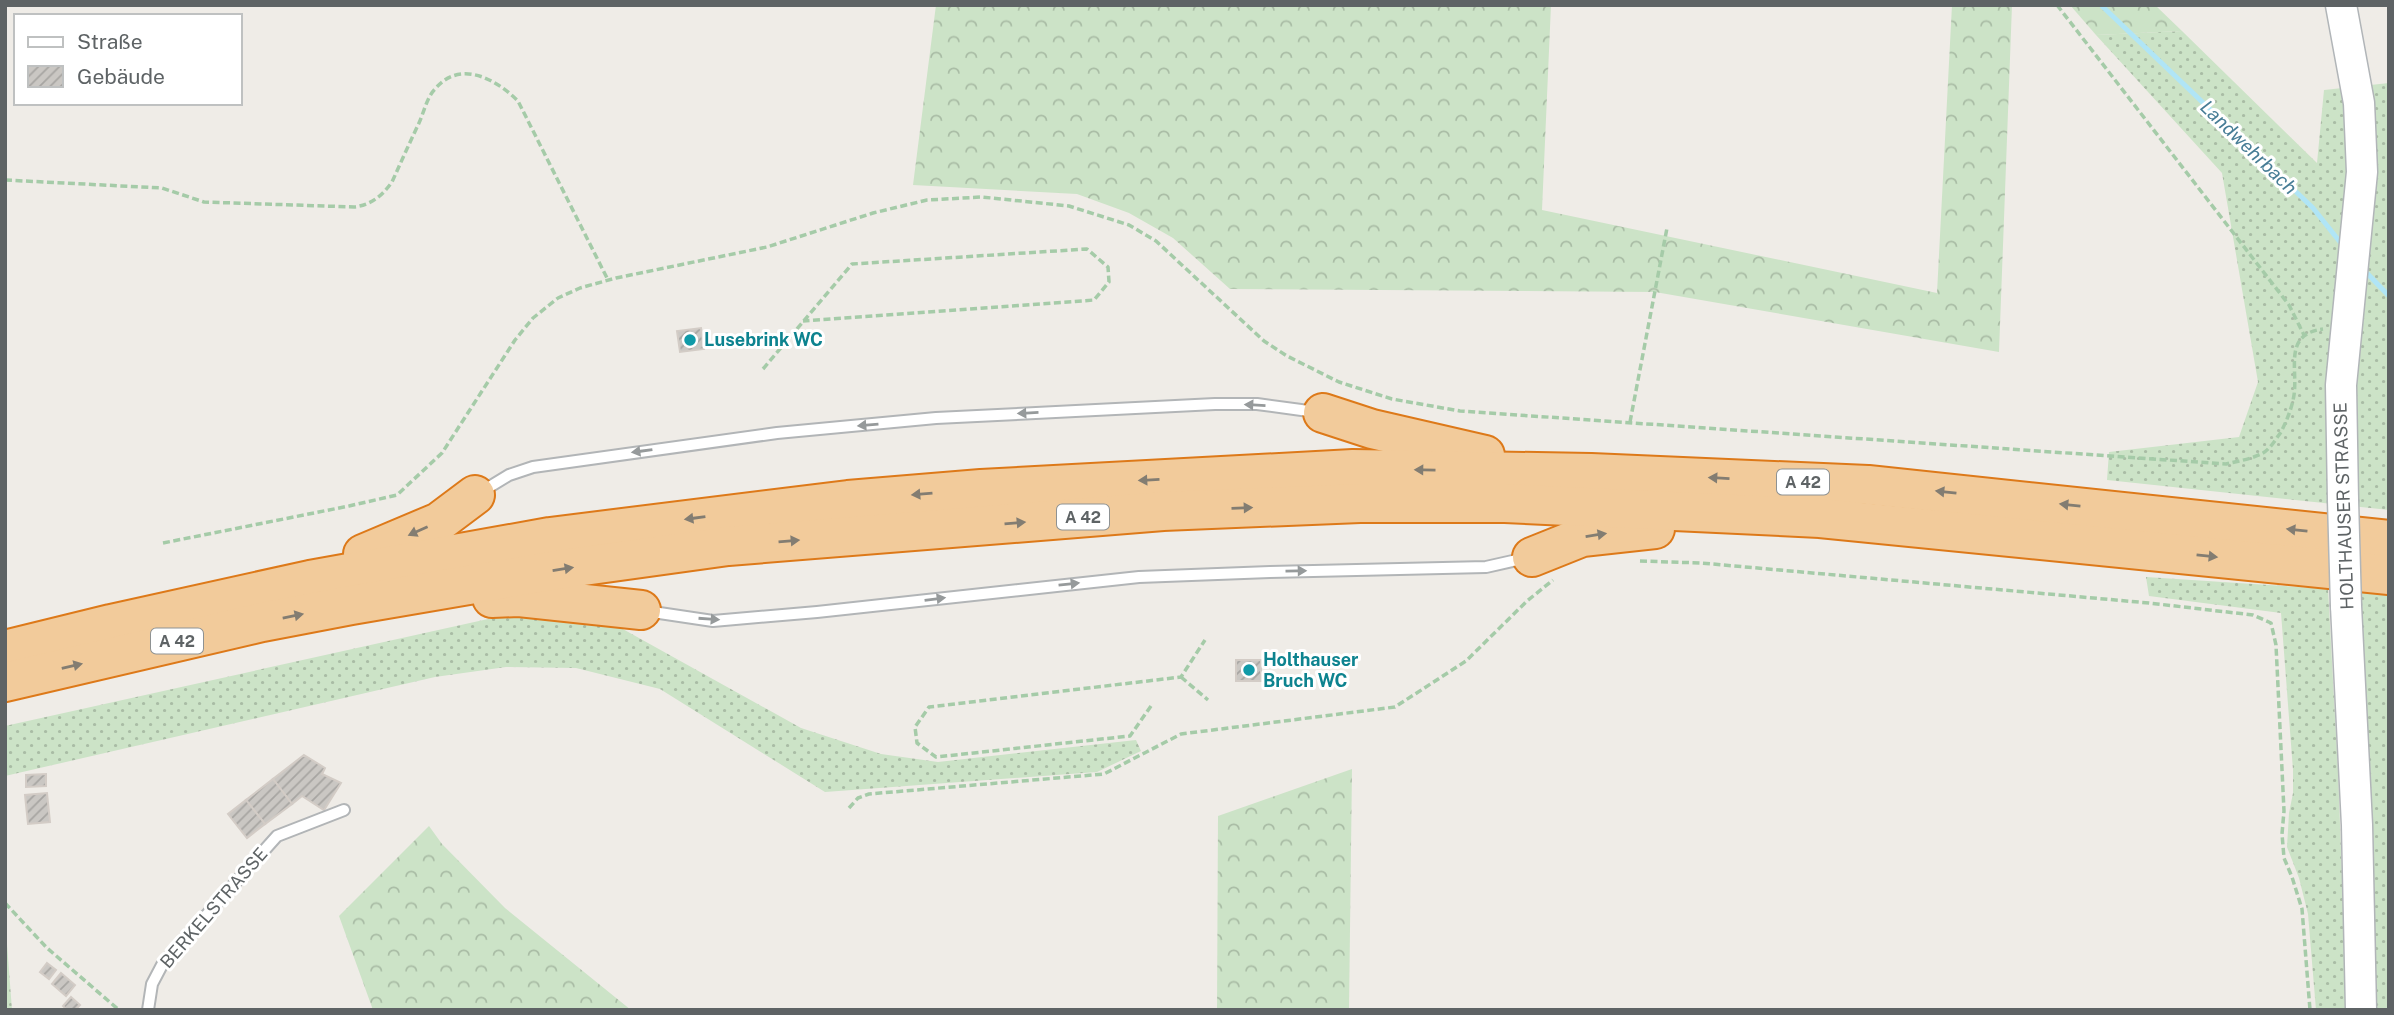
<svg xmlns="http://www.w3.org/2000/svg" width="2394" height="1015" viewBox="0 0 2394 1015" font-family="'Public Sans',sans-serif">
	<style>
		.grass { fill: url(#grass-dots) }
		.forest { fill: url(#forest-crowns) }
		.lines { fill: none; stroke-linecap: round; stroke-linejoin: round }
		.stream { stroke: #b0e5f6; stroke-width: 5 }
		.building { fill: url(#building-hatch); stroke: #d3ccc6; stroke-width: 2 }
		.lane-casing { stroke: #b2b5b7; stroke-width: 14 }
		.secondary-casing { stroke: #b1b5b8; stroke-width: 33 }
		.highway-casing { stroke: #dd7919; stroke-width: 42 }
		.path { stroke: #a5cba8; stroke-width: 3.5; stroke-dasharray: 7 3.5; stroke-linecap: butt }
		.lane { stroke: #fff; stroke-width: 10 }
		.secondary { stroke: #fff; stroke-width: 30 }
		.highway { stroke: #f2cb9b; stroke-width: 38 }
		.secondary-bridge-casing { stroke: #b1b5b8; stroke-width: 33; stroke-linecap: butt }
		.secondary-bridge { stroke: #fff; stroke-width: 30 }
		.oneway { fill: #969a9b }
		.oneway2 { fill: #837d72 }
		.culture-dot { fill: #0f9aa8; stroke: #fff; stroke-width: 2.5 }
		.labels { text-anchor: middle; stroke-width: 6; stroke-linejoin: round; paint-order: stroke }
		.shield { fill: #fff; stroke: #8e9293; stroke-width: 2 }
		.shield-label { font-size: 16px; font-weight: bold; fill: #5e6365 }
		.culture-label { font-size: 18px; font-weight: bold; fill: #0d838f; stroke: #fff; text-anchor: start }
		.street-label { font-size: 18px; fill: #5e6365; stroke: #fff }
		.water-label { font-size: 19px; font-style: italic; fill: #477d96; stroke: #fff }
	</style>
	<defs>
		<pattern id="grass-dots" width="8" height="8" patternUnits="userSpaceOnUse" patternTransform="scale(1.75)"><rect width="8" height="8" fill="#cce3c7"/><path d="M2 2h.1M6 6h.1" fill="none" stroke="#a9bca5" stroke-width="1.8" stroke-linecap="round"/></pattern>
		<pattern id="forest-crowns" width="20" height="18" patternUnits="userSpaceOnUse" patternTransform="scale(1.75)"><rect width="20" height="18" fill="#cce3c7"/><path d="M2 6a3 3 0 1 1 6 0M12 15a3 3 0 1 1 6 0" fill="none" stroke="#a9bca5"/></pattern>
		<pattern id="building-hatch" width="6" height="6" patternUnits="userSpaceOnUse" patternTransform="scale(1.75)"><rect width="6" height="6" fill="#cac7c3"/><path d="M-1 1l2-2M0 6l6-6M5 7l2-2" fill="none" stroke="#a7a5a2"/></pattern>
	</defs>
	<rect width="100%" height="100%" fill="#efece7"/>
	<g class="grass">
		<polygon points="2182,31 2317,163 2324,90 2389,83 2389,510 2107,480 2109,452 2239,437 2258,382 2222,173 2096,35"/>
		<polygon points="2146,577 2328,589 2338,771 2347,1010 2316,1010 2308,914 2299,878 2287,847 2289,813 2293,793 2293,770 2281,613 2149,596"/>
		<polygon points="2361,592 2389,595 2389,1010 2371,1010"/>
		<polygon points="506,615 621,628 801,728 881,754 938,762 1136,740 1141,751 1097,772 825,792 660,689 576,668 506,667 435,677 5,776 5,726"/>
		<polygon points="5,918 12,1010 5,1010"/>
	</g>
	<g class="forest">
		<polygon points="936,5 1551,5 1542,210 1937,293 1952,5 2012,5 1999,352 1655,292 1230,289 1173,238 1129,213 1077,194 913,185"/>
		<polygon points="2070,5 2155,5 2182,31 2096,35"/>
		<polygon points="1352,769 1349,1010 1217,1010 1218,816"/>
		<polygon points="429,826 442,844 505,908 631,1010 373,1010 339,916"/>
	</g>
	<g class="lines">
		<g class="stream">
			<polyline points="2101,5 2313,208 2344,247"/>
			<polyline points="2362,268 2389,296"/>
		</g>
	</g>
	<g class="building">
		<polygon points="701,328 704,349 680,352 677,331"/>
		<rect x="1236" y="660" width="25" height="21"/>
		<polygon points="304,755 325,768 322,774 341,783 324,810 302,796 292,804 273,779"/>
		<polygon points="46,774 46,786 26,787 26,775"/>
		<polygon points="273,779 292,804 265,824 246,800"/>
		<polygon points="47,793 50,822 28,824 25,795"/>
		<polygon points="246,800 265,824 247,838 228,814"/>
		<polygon points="47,963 56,970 49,979 40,972"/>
		<polygon points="61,973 75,985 66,996 52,984"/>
		<polygon points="71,997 80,1005 75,1010 67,1010 63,1006"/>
	</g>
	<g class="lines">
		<defs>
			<g id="lane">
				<polyline points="481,492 509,475 533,467 777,433 936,418 1215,404 1257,404 1316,412"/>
				<polyline points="646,611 713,621 817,612 1139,577 1270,572 1486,567 1526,558"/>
				<polyline points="148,1010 152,984 162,965 277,836 344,810"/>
			</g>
			<g id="secondary">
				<polyline points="2341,5 2359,103 2362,172 2341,385 2343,500"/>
				<polyline points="2346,606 2357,825 2361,1010"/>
			</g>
			<g id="highway">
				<polyline points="1323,413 1372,429 1485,455"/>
				<polyline points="363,554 439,522 475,495"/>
				<polyline points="1532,557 1582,537 1655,529"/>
				<polyline points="492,598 519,597 641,610"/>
				<polyline points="5,650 111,624 310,580 550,537 848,500 981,489 1353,469 1591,473 1868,485 2389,540"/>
				<polyline points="5,682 262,622 351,605 562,569 728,546 1163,511 1360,503 1505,503 1820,518 2389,575"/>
			</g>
		</defs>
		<use href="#lane" class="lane-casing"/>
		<use href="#secondary" class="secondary-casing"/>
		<use href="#highway" class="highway-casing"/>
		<g class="path">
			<polyline points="2057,5 2289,305 2304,335"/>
			<path d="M5,180L162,188L204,202L354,207C371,205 382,196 392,182C401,162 410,142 419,123C424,112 427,97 435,89C460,59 496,79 518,101L608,280"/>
			<polyline points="763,369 852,264 1087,249 1108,267 1109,282 1094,300 803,321"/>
			<polyline points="1630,422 1667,228"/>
			<path d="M163,543L349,506L397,495L442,453L515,340L533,318L558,298L580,288L616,278L767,247L873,213L927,200L982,197L1069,206L1129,225L1156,241L1264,341L1287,356L1339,382L1392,399L1460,411L2226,464C2238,461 2252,459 2263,453C2270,449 2276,439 2281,432C2287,420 2292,408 2294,395C2298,368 2283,334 2323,329"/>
			<polyline points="1640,561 1701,563 2149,603 2253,615 2271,623 2276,645 2284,811 2282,834 2284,858 2292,877 2302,909 2310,1010"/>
			<polyline points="1181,677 1208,700"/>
			<polyline points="1151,706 1130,736 936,757 917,743 915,727 929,707 1181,677 1205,640"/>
			<polyline points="849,808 858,798 869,794 1104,774 1181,734 1395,707 1466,661 1527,601 1553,580"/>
			<polyline points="5,903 47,948 119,1010"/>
		</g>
		<use href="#lane" class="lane"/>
		<use href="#secondary" class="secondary"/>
		<use href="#highway" class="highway"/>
		<defs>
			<polyline id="secondary-bridge" points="2343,500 2346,606"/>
		</defs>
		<use href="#secondary-bridge" class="secondary-bridge-casing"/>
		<use href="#secondary-bridge" class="secondary-bridge"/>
	</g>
	<defs><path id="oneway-solid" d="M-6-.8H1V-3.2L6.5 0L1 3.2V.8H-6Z" transform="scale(1.75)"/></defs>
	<g class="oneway">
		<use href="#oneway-solid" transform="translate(1255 405) rotate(-177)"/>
		<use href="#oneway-solid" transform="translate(1028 413) rotate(177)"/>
		<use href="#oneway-solid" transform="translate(868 425) rotate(175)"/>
		<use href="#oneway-solid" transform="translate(642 451) rotate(172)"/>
		<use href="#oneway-solid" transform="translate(1296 571) rotate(-1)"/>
		<use href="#oneway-solid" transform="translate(1069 584) rotate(-6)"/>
		<use href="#oneway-solid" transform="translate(935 599) rotate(-7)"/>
		<use href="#oneway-solid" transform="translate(709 619) rotate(4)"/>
	</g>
	<g class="oneway2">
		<use href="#oneway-solid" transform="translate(1425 470) rotate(-179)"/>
		<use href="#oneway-solid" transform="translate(1719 478) rotate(-177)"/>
		<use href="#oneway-solid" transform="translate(1149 480) rotate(177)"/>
		<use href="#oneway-solid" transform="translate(1946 492) rotate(-174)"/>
		<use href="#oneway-solid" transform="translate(922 494) rotate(175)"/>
		<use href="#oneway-solid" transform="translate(2070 505) rotate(-174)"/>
		<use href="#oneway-solid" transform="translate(1242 508) rotate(-2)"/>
		<use href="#oneway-solid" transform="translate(695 518) rotate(172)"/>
		<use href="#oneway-solid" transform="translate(1015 523) rotate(-5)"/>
		<use href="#oneway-solid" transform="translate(2297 530) rotate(-174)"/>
		<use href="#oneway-solid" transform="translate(418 531) rotate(156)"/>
		<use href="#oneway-solid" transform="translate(1596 535) rotate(-9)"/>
		<use href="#oneway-solid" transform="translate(789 541) rotate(-5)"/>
		<use href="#oneway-solid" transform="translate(2207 556) rotate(6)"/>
		<use href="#oneway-solid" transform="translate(563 569) rotate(-9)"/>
		<use href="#oneway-solid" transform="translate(293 616) rotate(-11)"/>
		<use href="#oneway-solid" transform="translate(72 666) rotate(-13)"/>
	</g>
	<g class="culture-dot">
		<circle cx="690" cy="340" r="7"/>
		<circle cx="1249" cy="670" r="7"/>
	</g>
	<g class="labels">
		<g class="shield">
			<rect x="1777" y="469.5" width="52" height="25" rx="5"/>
			<rect x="1057" y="504.5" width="52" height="25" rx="5"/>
			<rect x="151" y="628.5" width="52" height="25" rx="5"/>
		</g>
		<g class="shield-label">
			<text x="1803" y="488">A 42</text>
			<text x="1083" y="523">A 42</text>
			<text x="177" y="647">A 42</text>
		</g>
		<g class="culture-label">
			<text x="704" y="346">Lusebrink WC</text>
			<text x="1263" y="666">Holthauser<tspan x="1263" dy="21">Bruch WC</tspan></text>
		</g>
		<g class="street-label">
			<text transform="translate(2344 506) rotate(-92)" y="6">HOLTHAUSER STRASSE</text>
			<text transform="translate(214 908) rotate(-49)" y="6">BERKELSTRASSE</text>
		</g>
		<g class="water-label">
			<text transform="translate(2249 147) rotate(44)" y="7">Landwehrbach</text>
		</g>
	</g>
	<rect width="2394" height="1015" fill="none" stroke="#5e6365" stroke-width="14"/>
	<rect x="14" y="14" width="228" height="91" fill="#ffffff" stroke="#bfc1c1" stroke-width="2"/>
	<rect x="28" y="37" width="35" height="10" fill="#ffffff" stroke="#bfc1c1" stroke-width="2"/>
	<text x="77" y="49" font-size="21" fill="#5e6365">Straße</text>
	<rect x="28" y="66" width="35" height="21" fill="url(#building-hatch)" stroke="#bfc1c1" stroke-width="2"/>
	<text x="77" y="84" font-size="21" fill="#5e6365">Gebäude</text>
</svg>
